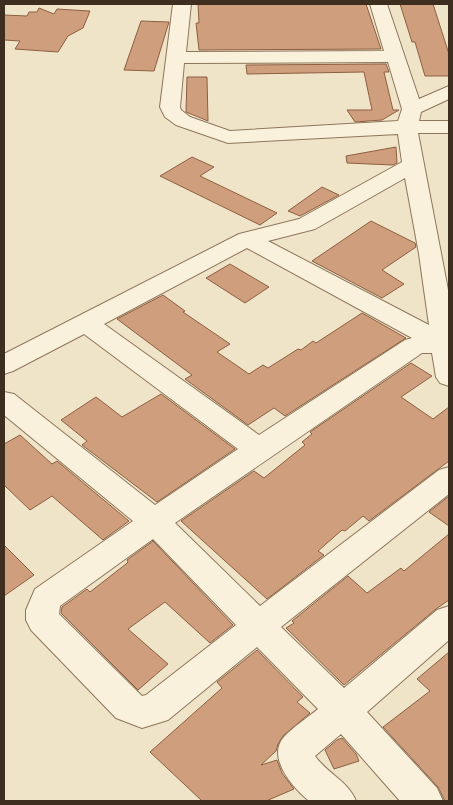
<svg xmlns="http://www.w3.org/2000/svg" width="453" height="805" viewBox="0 0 453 805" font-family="'Roboto Serif',serif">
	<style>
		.building { fill: #cf9f7d; stroke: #8d5f41 }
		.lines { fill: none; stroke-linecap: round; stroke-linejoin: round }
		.minor-casing { stroke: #8d765c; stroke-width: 2 }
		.minor { fill: #faf1dc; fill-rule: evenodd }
	</style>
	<rect width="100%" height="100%" fill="#f0e4c8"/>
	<g class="building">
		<polygon points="198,4 366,4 381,49 199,50 196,23 199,23"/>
		<polygon points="400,4 433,4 449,54 449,76 425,76 415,42 412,42"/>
		<polygon points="39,8 54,14 57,9 90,11 83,28 68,36 58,52 15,49 20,41 4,40 4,15 27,16 29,12 37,12"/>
		<polygon points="141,21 169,22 154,71 124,70"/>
		<polygon points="386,64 389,72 384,72 393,110 399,110 382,120 355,122 347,110 372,110 364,72 247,74 246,65"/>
		<polygon points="187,77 207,77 208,121 186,112"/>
		<polygon points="396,147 397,163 393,165 347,163 346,156"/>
		<polygon points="192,157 214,167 200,176 277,213 260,225 160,176"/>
		<polygon points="322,187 339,195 300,216 288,211"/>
		<polygon points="371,221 415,243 416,247 382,270 404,284 382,298 312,261"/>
		<polygon points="230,264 269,287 245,303 206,278"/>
		<polygon points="163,295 185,311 183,312 230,344 217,352 249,374 263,365 268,368 298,349 301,350 313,341 316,343 362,313 406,338 285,416 274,408 248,425 185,379 192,375 117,319"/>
		<polygon points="411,363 432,376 401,397 433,419 449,407 449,461 369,521 363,516 345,531 342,530 318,551 324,555 267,599 181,521 254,471 264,478 305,445 302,442 312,434 310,432"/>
		<polygon points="161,394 235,449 157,502 82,445 87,441 61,420 96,397 122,417"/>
		<polygon points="20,435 52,464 57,461 129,521 103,540 52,496 30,510 4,485 4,444"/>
		<polygon points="449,496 449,526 429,512"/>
		<polygon points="449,534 449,600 436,609 344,685 286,628 294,623 292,621 348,576 367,593 401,568 404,571"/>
		<polygon points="153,541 233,625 210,643 165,602 128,629 168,664 138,690 61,613 62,607 87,589 90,592 126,564 128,562 127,560"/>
		<polygon points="4,545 34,575 4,596"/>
		<polygon points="257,650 303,697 297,702 310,713 283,736 278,744 276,751 261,765 277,760 282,773 294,789 266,801 202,801 150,752 222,688 217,682"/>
		<polygon points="449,652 449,801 445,801 438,787 383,727 430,691 417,679"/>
		<polygon points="342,738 356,754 359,761 334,769 325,750 337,740"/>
	</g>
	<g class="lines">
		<defs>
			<path id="minor" d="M173,4H191L186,52L384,51L370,4H387L419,99L449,86V99L421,112L419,121H449V133H418L449,295V386L440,383L436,377L432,353H422L175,523L260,606L439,470L449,467V494L281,627L344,688L437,610L449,606V640L367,712L437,788L443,801H400L341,734L315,756C328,774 348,781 356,801H309C293,788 266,757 284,737C293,727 307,718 318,709L257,647L168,720L142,728L116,718L31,630L26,620V610L35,589L133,521L4,415V392L14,394L155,505L238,449L84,334L13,371L4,374V354L239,234L299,219L402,162L398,134L228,143L176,125L165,117L160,107ZM388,62L402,109L398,121L230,131L190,117L181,110L180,107L184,63ZM405,178L419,254L429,325L268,241L315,229ZM247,248L412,338L405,340L259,435L104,324ZM153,539L236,625L146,695L142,696L59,614L60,606Z"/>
		</defs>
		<use href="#minor" class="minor-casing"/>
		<use href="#minor" class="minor"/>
	</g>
	<rect width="453" height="805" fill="none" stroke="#3d2e20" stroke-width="10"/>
</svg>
